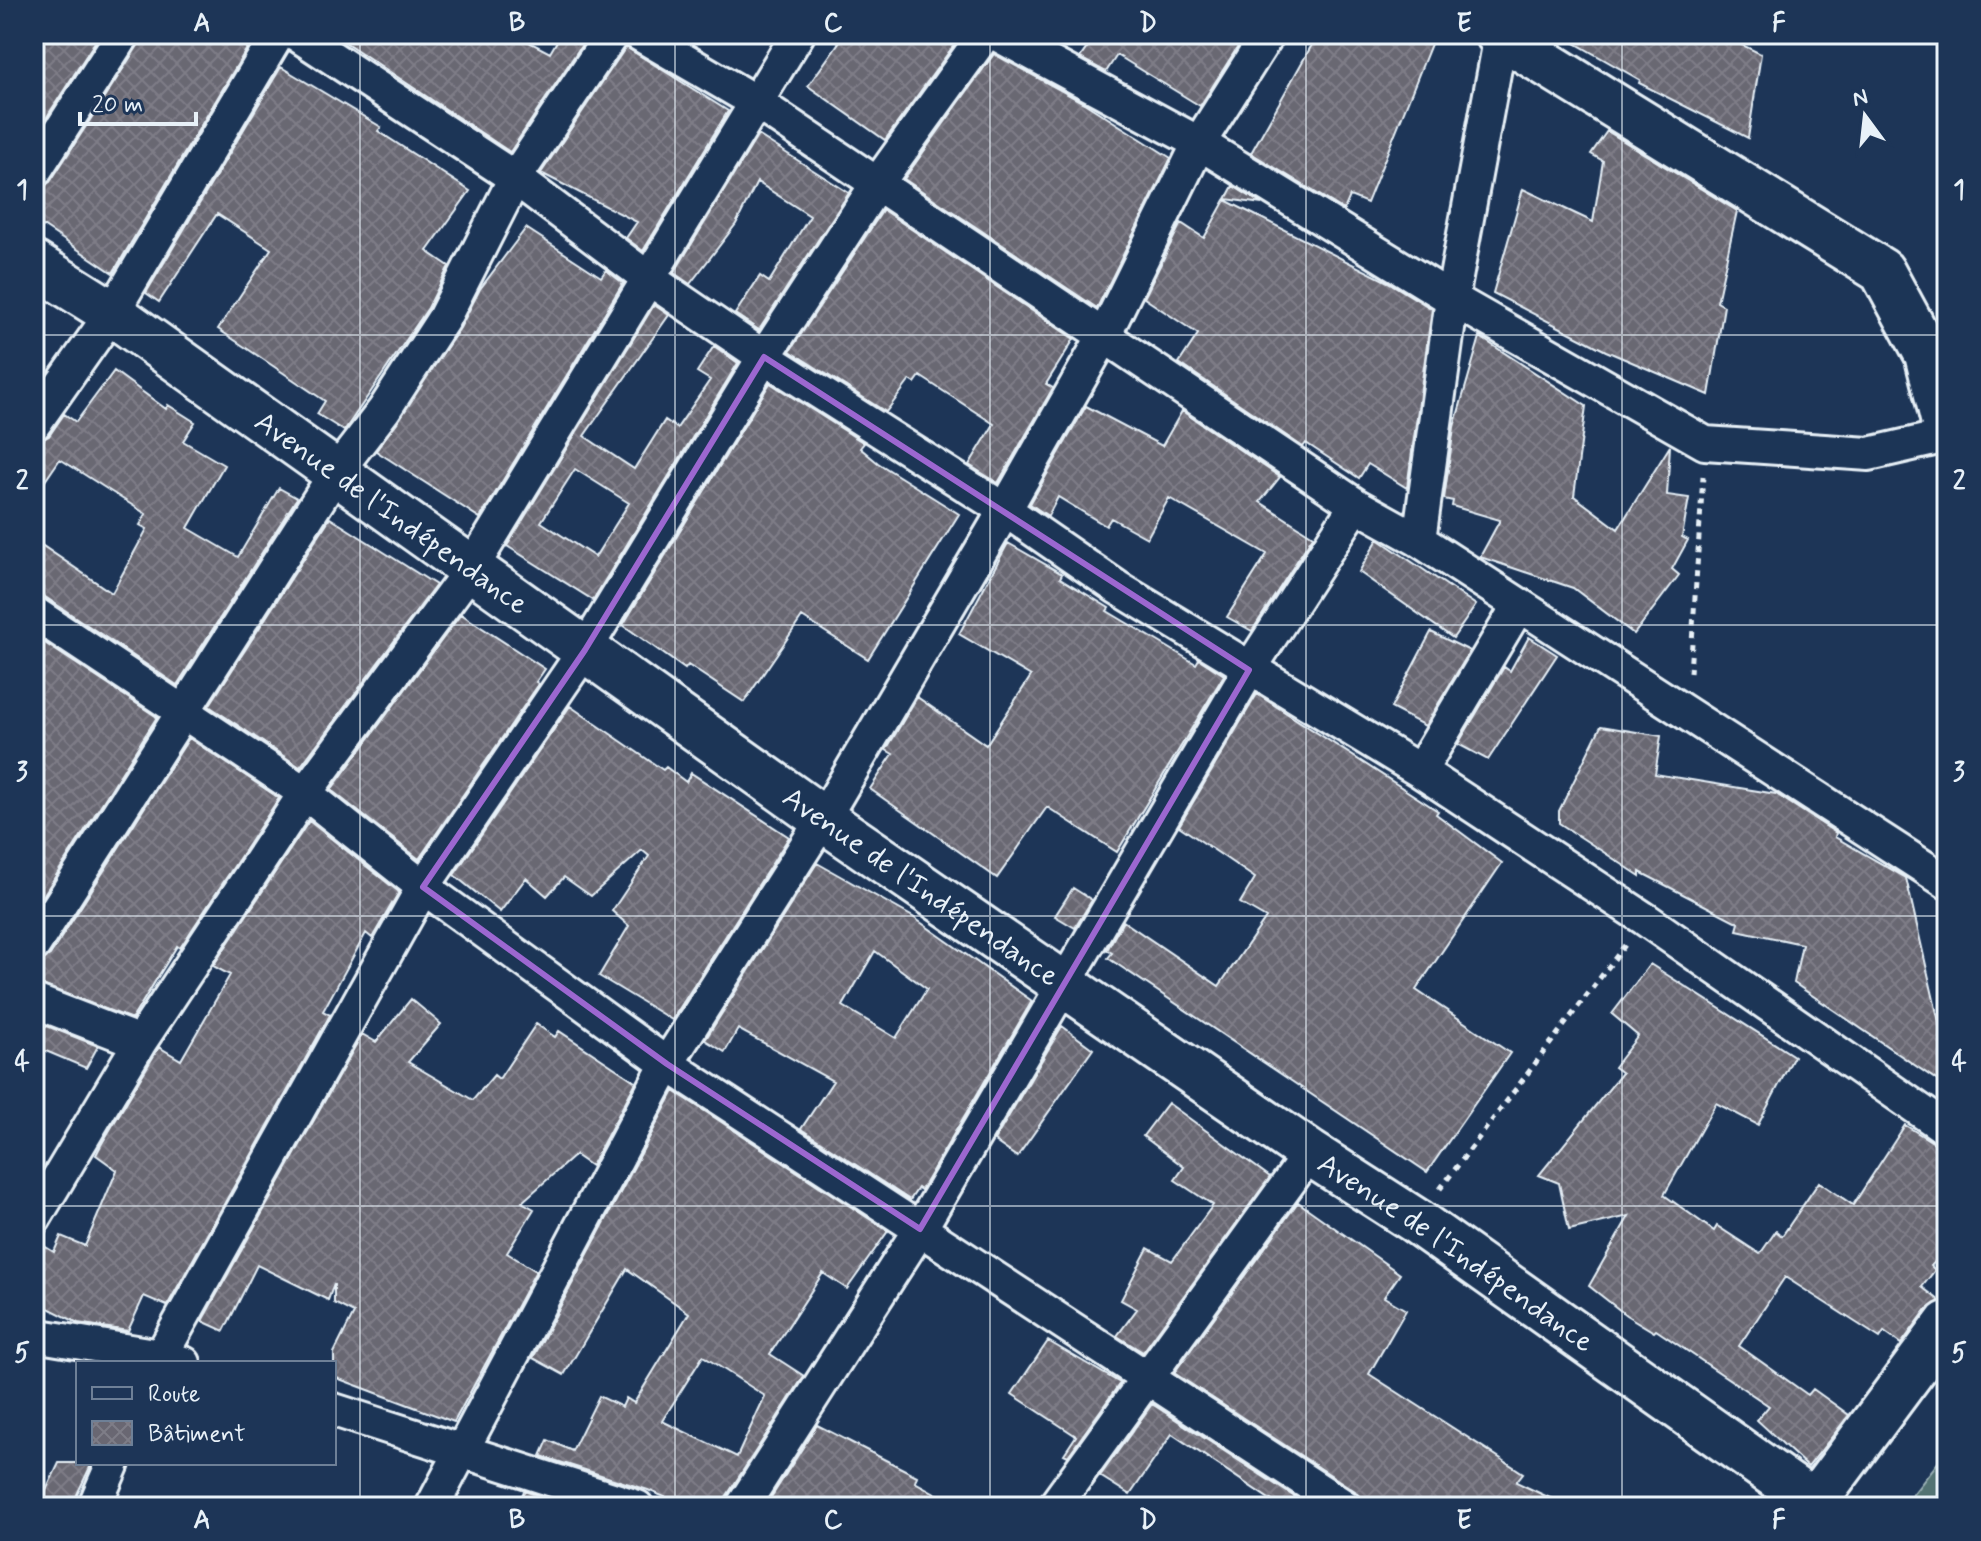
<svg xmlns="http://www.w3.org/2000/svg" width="1981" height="1541" font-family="Mynerve,sans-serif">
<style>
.green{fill:#527373;stroke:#9db2b6;stroke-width:2}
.building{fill:url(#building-cross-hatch);stroke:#e8f1f8;stroke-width:2;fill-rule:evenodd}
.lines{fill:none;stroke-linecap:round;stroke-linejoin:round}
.minor-casing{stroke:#e8f1f8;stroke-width:38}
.secondary-casing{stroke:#e8f1f8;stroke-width:50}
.path{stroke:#e8f1f8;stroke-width:5;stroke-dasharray:6 6;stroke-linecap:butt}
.minor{stroke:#1d3557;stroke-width:32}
.secondary{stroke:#1d3557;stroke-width:44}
.marked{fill:none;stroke:#9c67d0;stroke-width:6;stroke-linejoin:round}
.grid{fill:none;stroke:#e8f1f8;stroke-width:2;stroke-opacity:0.55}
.labels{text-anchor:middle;stroke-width:6;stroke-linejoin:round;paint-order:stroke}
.street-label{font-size:30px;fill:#e8f1f8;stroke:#1d3557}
.neatline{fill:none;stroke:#e8f1f8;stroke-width:3}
.grid-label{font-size:26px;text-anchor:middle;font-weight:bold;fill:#e8f1f8}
</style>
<defs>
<pattern id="building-cross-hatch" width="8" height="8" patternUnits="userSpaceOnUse" patternTransform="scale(2)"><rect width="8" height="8" fill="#696772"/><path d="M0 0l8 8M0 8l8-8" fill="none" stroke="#7e7d87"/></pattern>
</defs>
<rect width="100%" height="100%" fill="#1d3557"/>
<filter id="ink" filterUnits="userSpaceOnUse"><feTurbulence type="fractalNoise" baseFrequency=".0125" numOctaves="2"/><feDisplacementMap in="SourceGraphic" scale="16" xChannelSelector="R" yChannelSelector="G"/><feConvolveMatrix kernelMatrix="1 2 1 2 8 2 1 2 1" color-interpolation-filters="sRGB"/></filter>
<g filter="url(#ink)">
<path class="green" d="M1947,1451v56h-44z"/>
<path class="building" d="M34,34h66l-66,103z
M142,34h90l17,11 -136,228 -79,-53v-29l16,-9 89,-138z
M333,34h181l36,19 11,-19h28l-79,118z
M845,34h117l-77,106 -77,-54z
M1085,34h161l-46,72 -83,-51 -11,17 -26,-14 13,-19z
M1318,34h117l-68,169 -17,-7 -6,14 -93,-57z
M1559,34h161l41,20 -13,84 -109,-55 1,-3z
M626,47l102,64 -85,140 -17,-13 11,-16 -96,-49z
M994,54l90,49 87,55 -74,150 -193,-129z
M281,67l100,60 -3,4 92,60 -43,60 22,15 -21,42 -84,123 -27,-17 8,-13 -107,-72 53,-80 -54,-35 -58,88 -13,-9z
M1607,131l130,80 -20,91 7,4 -15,89 -103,-44 -113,-58 30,-104 70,33 10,-61 -12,-7z
M758,135l91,58 -90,137 -24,-16 25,-38 9,6 41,-66 -53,-34 -21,42 -46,60 -16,-11z
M1233,186l29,18 -36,-5z
M1225,200l163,82 44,27 -25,179 -39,-24 -9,14 -53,-35 -3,4 -124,-84 19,-29 -54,-36 37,-75 23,15z
M883,210l191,129 -28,45 7,4 -55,95 -29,-18 25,-41 -74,-48 -5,7 -5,-3 -24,32 -96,-61z
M526,228l75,49 5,-7 17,13 -143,235 -104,-67 84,-123 20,-39z
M654,305l15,10 -85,121 50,33 31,-49 12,8 33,-48 -13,-8 17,-26 24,17 -145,237 -86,-54zM575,469l54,34 -34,54 -54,-35z
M1480,337l106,69 -12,90 44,33 52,-83 -3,49 22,3 -7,39 6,3 -16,29 7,6 -45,59 -61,-46 -93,-31 20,-37 -48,-14 1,-5 -9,-2 10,-72z
M114,371l52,38 2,-4 27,17 -12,19 41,24 -36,63 50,29 41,-69 18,10 -120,187 -132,-88 -11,-3v-54l78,53 35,-64 -7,-4 6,-11 -86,-55 -26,38v-54l15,-7 15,-22 12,8z
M770,383l94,60 -4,5 18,15 81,51 -91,145 -66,-42 -58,85 -56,-37 -3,4 -62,-44z
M1086,406l76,40 20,-35 98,66 -20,25 53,34 -61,95 -25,-14 40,-63 -98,-56 -22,40 -36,-20 -5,8 -48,-29 -10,19 -18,-12z
M330,518l106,67 -136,182 -91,-61z
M1378,539l98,66 -23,33 -94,-66z
M1008,543l54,31 -2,4 49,30 -2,3 89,53 3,-5 25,16 -107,177 -70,-45 -50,71 -127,-89 23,-35 -7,-4 31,-53 69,48 45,-69 -72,-42z
M461,614l84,55 -9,13 3,2 -120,175 -88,-69z
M1431,632l39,19 -45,75 -34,-18z
M34,636l123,81 -123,193z
M1529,637l28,18 -69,105 -30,-16 46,-77 6,4z
M1257,694l181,117 -2,3 66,49 -86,127 94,63 -83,119 -319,-214 4,-5 -5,-3 16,-29 96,65 47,-68 -26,-15 15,-25 -76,-52z
M570,706l93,64 3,-3 20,15 5,-9 98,64 -117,183 -73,-44 30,-50 -17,-15 37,-55 -7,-6 -51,46 -27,-19 -17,19 -21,-18 -26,34 -46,-37z
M1601,726l60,10 -6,38 121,20 60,39 -1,4 71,41 41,179v30l-153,-104 8,-39 -65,-14 2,-7 -99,-51v4l-81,-53v-12z
M189,738l90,60 -99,150 -3,-2 -45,73 -98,-37v-18l16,-9z
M309,821l90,71 -27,46 -6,-5 -43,78 7,4 -163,291 -23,-10 -16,35 -50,-8 -44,-22v-61l20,12 7,-16 24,10 32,-76 -21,-15 5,-10 58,-98 22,13 49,-85 -17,-9z
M817,863l96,54 119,84 -111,189 -3,-2 -8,12 -109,-71 32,-48 -95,-52 -13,23 -20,-12zM875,951l52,38 -31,49 -53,-32z
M1073,888l19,12 -17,28 -20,-12z
M1650,964l144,92 -36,69 -42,-22 -52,92 50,36 3,-5 43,28 16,-23 6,5 37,-54 34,23 52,-80 42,26v98l-16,17 4,4 -13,17 18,14 -13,8 -26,35 -17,-12 -4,6 -95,-61 -46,69 69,49 5,-6 36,26 -41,52 -51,-47 12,-14 -113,-76 -2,2 -28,-17 -37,-29 40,-70 -60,14 -10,-47 -20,-8 83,-102 -8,-6 24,-31 -26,-22z
M411,999l30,25 -33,38 65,38 21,-25 5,4 37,-55 19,13 4,-6 77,51 -45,84 -16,-11 -53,47 12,7 -27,44 29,18 -82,151 -120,-45v-24l20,-40 -20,-10v-19l-6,16 -71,-35 -33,66 -22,-10 160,-287 14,8z
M34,1021l64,25 -12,22 -52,-22z
M1062,1026l31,23 -76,108 -23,-16z
M674,1091l214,140 -41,58 -24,-16 -53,81 34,22 -78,121 -3,10h-35l-40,-17 -107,-34 7,-16 24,11 27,-55 23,11 4,-9 8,5 55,-90 -62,-44 -63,106 -31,-17zM703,1356l62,40 -28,61 -75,-36z
M1168,1103l102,74 -127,175 -26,-16 20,-27 -16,-9 27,-52 24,13 41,-56 -38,-25 9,-13 -41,-31z
M1298,1202l102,72 -16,23 22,13 -37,64 154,99 -7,9 53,25h-205l-9,-16 -181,-118z
M1048,1341l72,42 -52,73 -4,-2 12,-18 -64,-42z
M1152,1404l158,103h-29l-109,-73 -42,61 -30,-19z
M817,1425l100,51 -2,6 45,25h-195z
M59,1463h33l-21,44h-33z
M524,1491l27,9 -4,7h-30z"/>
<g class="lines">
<defs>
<path id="minor" d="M296,34l219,144 133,100 116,79 241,153 113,78 302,183 225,148 302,210
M639,34l115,67 602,404 63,35 528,342
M996,34l203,109 253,156 253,144 164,11 78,-18
M34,172l89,-138
M34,424l78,-111 166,-279
M1419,540l33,-241 49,-264 3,-1
M34,613l271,180 118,94 244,177 678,443
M1420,771l99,-166
M34,945l303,-474 47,-61 60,-92 71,-140 97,-144
M34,1001l106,41
M34,1219l106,-177 165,-249 166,-224 327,-535
M34,1335l126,21 24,7
M157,1363l266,-476 162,-237 179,-293 113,-173 108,-150
M334,1410l303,97
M94,1507l19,-44
M432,1507l235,-443 156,-245 182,-309 99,-174 95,-193 69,-109
M742,1507l178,-278 329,-559 107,-165
M1054,1507l256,-354"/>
<g id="secondary">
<path d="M1498,34l384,237 45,83 20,81"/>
<path id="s1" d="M34,264l78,49 711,506 487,334 106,68 398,282 133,-179"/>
</g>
</defs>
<use href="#minor" class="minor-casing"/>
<use href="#secondary" class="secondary-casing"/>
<path class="path" d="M1690,673l13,-197
M1440,1189l185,-244"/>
<use href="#minor" class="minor"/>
<use href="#secondary" class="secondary"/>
</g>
</g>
<path class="marked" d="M764,357l485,313 -329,559 -253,-165 -244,-177 162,-237z"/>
<path class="grid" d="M360,34v1473M675,34v1473M990,34v1473M1306,34v1473M1622,34v1473M34,335h1913M34,625h1913M34,916h1913M34,1206h1913"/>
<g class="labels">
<g class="street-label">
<text dy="10" stroke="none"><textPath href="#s1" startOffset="436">Avenue de l'Indépendance</textPath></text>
<text dy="10" stroke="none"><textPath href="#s1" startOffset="1084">Avenue de l'Indépendance</textPath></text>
<text dy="10" stroke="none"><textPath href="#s1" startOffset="1732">Avenue de l'Indépendance</textPath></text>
</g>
</g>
<rect width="1981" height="1541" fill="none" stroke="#1d3557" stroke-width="88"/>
<rect x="76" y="1361" width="260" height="104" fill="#1d3557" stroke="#6e8097" stroke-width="2"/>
<rect x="92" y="1387" width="40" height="12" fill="#1d3557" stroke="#6e8097" stroke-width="2"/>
<text x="148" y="1401" font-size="24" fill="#e8f1f8">Route</text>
<rect x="92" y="1421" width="40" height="24" fill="url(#building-cross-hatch)" stroke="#6e8097" stroke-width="2"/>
<text x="148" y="1441" font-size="24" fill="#e8f1f8">Bâtiment</text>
<g transform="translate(1865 116) rotate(345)" stroke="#1d3557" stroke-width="6" paint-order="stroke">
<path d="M0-6L14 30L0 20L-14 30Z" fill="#e8f1f8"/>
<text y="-12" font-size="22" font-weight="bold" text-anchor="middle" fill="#e8f1f8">N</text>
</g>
<path d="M80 112v12h116v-12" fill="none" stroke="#e8f1f8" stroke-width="4"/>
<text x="92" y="112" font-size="24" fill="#e8f1f8" stroke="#1d3557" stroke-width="6" paint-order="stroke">20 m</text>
<rect x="44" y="44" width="1893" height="1453" class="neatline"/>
<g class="grid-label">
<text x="202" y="31">A</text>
<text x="517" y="31">B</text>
<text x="833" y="31">C</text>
<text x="1148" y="31">D</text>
<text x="1464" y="31">E</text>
<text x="1779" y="31">F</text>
<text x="22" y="198">1</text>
<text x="1959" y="198">1</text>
<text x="22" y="489">2</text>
<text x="1959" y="489">2</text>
<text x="22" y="780">3</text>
<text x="1959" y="780">3</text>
<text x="22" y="1070">4</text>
<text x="1959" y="1070">4</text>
<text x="22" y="1361">5</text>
<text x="1959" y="1361">5</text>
<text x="202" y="1528">A</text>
<text x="517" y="1528">B</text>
<text x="833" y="1528">C</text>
<text x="1148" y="1528">D</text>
<text x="1464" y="1528">E</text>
<text x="1779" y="1528">F</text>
</g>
</svg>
